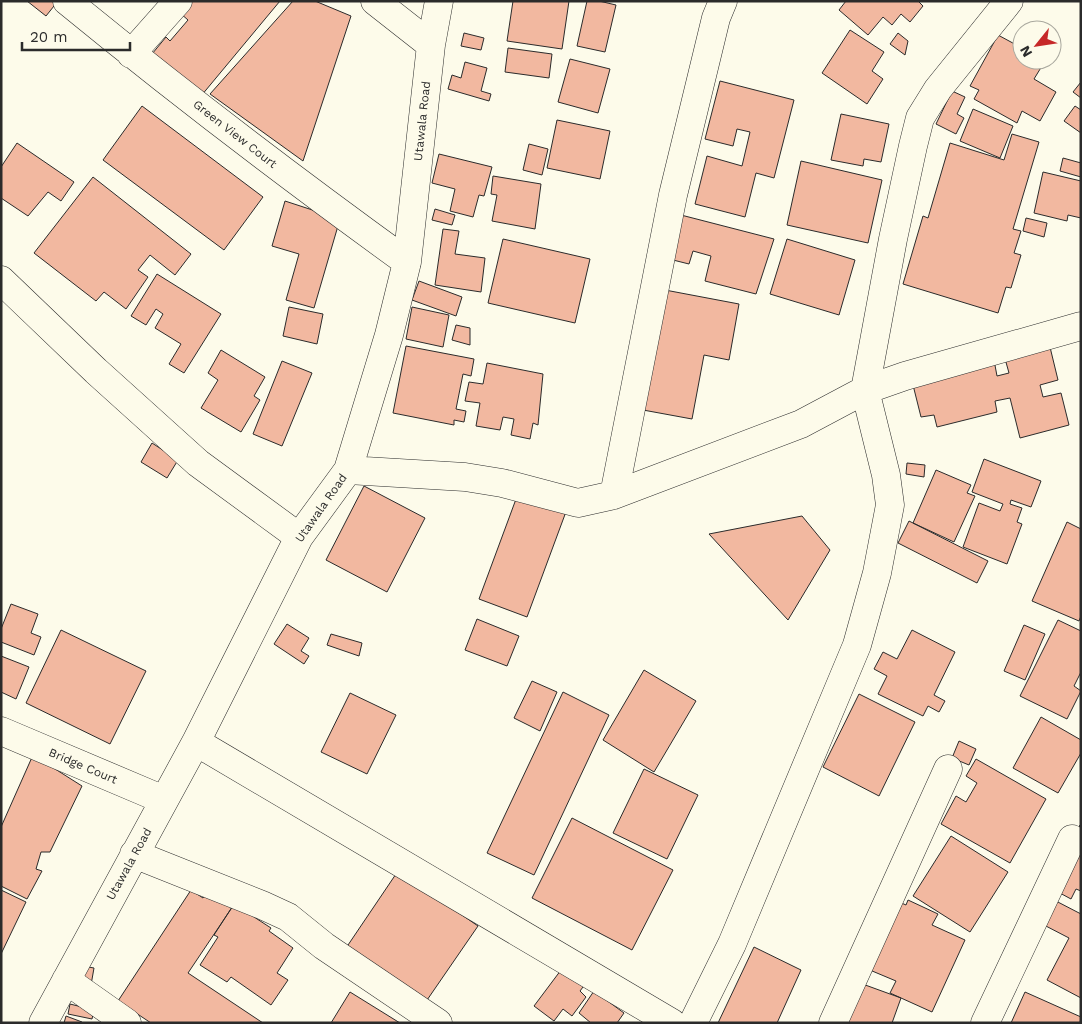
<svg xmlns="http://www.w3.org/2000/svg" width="1082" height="1024" font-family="'Work Sans',sans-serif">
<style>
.building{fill:#f2b8a0;stroke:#2b2b2b}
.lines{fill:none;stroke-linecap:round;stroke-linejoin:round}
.minor-casing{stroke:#2b2b2b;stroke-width:29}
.minor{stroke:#fdfbea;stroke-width:28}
.labels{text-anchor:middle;stroke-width:4;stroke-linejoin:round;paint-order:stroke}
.street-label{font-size:12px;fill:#2b2b2b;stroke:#fdfbea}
</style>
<rect width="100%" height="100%" fill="#fdfbea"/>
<path class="building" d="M27,1h31l-12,15z
M190,1h90l-79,95 -49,-42 14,-17 4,4 18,-21 -8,-7z
M293,1h22l36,15 -48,145 -93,-67z
M513,1h56l-7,48 -55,-8z
M587,1h12l17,4 -11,47 -28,-6z
M846,1h72l5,5 -13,16 -9,-8 -9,11 -9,-8 -15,18 -29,-25z
M850,30l34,22 -12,19 11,8 -16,25 -45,-31z
M464,33l20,5 -3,12 -20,-4z
M898,33l10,8 -3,14 -15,-11z
M998,35l24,13v12l23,1 -11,18 22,13 -16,29 -18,-10 -5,12 -43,-24 5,-9 -9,-4z
M508,48l44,6 -3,24 -44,-6z
M570,59l40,10 -12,44 -40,-11z
M465,62l22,6 -6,23 10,3 -2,7 -41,-12 4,-14 9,3z
M720,81l74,19 -20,78 -18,-5 -11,44 -50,-13 12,-48 35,10 8,-34 -13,-3 -4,17 -28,-7z
M1081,82v16l-8,-6z
M952,91l13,6 -8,17 7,4 -8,16 -20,-10z
M142,106l121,91 -39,53 -121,-90z
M1075,106l6,4v23l-17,-12z
M973,109l40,17 -13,32 -40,-17z
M841,114l48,10 -8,38 -17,-3 -1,7 -32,-6z
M557,120l53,11 -10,48 -53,-11z
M1012,134l27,8 -26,87 8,2 -7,22 7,2 -10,33 -5,-1 -8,26 -95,-29 20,-68 5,2 22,-75 54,17z
M17,143l57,39 -13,19 -13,-9 -20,24 -27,-18v-31z
M529,144l19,5 -6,26 -19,-5z
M439,154l53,13 -8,29 -5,-1 -6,22 -23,-6 5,-22 -23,-6z
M1063,158l18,5v14l-21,-6z
M801,161l81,19 -14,63 -81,-18z
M1043,172l38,9v37l-13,-3 -1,6 -33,-8z
M493,176l48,8 -6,45 -43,-8 5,-26 -6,-1z
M93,177l98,77 -16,21 -25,-20 -12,15 10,7 -22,32 -22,-17 -8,9 -62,-48z
M285,201l55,18 -26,89 -28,-8 13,-46 -27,-8z
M435,209l20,6 -3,10 -20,-5z
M681,215l93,24 -18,55 -51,-13 6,-25 -18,-5 -4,13 -20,-5z
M1026,218l21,5 -3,14 -21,-6z
M443,229l16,2 -4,23 30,4 -4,34 -46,-7z
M503,239l87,20 -15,64 -87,-20z
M787,239l68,21 -16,55 -69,-21z
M157,274l64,40 -37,59 -15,-9 12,-20 -26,-16 8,-14 -7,-5 -10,16 -15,-9z
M419,281l43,16 -6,19 -44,-16z
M665,290l74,14 -10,56 -25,-5 -12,64 -49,-9z
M289,307l34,7 -6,30 -34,-8z
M412,307l37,8 -6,32 -37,-8z
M456,325l14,3v17l-18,-5z
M1049,343l9,37 -18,5 3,12 18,-4 8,32 -49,13 -10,-40 -15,3 2,11 -60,15 -3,-12 -13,2 -9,-36 82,-21 3,16 12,-3 -5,-18z
M406,346l68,13 -3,17 -8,-2 -7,35 10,2 -2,11 -10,-2v5l-61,-12z
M221,350l44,27 -11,19 6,4 -19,32 -40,-24 17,-28 -10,-7z
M282,361l30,12 -30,73 -29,-12z
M487,363l56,11 -5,51 -5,-2 -3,16 -19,-4 3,-16 -11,-2 -3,13 -24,-4 4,-23 -15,-2 4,-19 14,2z
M152,443l26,17 -11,18 -26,-16z
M984,459l57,22 -10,26 -20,-7 -1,4 12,4 -5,14 5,2 -15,40 -44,-17 16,-44 21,8 3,-7 -31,-12z
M907,463l18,2 -1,12 -18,-3z
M936,470l35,15 -4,8 8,3 -21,46 -41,-19z
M364,486l61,32 -38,74 -61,-32z
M519,491l48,18 -40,108 -48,-18z
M802,516l28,34 -42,70 -79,-86z
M909,521l79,40 -11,22 -79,-40z
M1067,522l14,7v87l-2,5 -47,-20z
M11,604l27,10 -7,19 10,4 -7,18 -33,-13v-13z
M477,619l42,17 -12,30 -42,-16z
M1058,620l23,11v41l-7,14 7,5 -14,28 -47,-23z
M287,624l22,14 -8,13 8,5 -5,8 -30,-20z
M1024,625l21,9 -20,46 -21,-9z
M61,630l85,41 -36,73 -84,-41z
M912,630l43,22 -21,43 11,6 -6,11 -11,-6 -5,10 -45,-22 9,-18 -13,-7 9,-17 14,7z
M331,634l31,9 -3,13 -32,-11z
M1,656l28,11 -13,32 -15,-7z
M644,670l52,31 -42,71 -51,-32z
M532,681l25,11 -17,39 -26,-13z
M563,692l46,23 -75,160 -47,-22z
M350,693l46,22 -29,59 -46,-22z
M859,694l56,28 -36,74 -56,-29z
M1041,717l40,23v13l-23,40 -45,-25z
M959,741l17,8 -7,16 -17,-7z
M33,755l49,31 -32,66h-9l-5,17 6,2 -15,28 -26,-13v-59z
M976,759l70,40 -36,64 -69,-39 15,-28 10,6 11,-19 -11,-7z
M644,769l54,26 -31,64 -54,-26z
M572,818l101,52 -41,80 -100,-52z
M1080,825l1,66 -5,-2 -5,10 -13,-7 8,-39z
M951,836l57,36 -38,60 -57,-36z
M398,871l80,55 -53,77 -79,-55z
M1,890l25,12 -25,52z
M191,890l12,8 5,-8 25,16 -45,67 75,50h-112l-33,-22z
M908,900l30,14 -6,11 33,15 -33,72 -42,-19 6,-12 -31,-13 32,-67 9,4z
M1054,900l27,14v84l-34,-18 22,-42 -27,-14z
M234,904l37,24 -2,3 24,17 -16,25 11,7 -17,25 -40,-28 -4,5 -27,-17 18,-28 -4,-2z
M754,947l47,23 -24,53h-59z
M77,965l17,3 -3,17 -17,-3z
M564,966l22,17 -6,8 6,6 -14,19 -9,-7 -9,12 -20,-15z
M857,982l44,16 -9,25h-49z
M594,991l30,22 -7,10h-26l-12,-10z
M350,992l50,31h-69z
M1025,992l56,25 -1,6h-69z
M70,1004l12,3 13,-2 -3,14 -24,-5z
M66,1016l16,6v1h-18z"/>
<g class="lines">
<defs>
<path id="minor" d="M67,1c111,91 224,177 340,261
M375,1l56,44
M131,54l47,-53
M1,280l95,91 102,92 101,74
M348,470l117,7 37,6 76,20 36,-8 187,-71 64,-34 40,-14 176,-50
M614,495l59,-300 43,-177 7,-17
M1,731l163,69
M196,742l476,281
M134,854l128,51 26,12 36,29 114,77
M66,980l61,43
M43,1023l153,-281 103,-205 49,-67 41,-135 18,-73 24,-217 8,-44
M693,1023l39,-79 125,-299 20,-72 13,-68 -4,-30 -21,-85 28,-151 20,-93 7,-28 18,-29 71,-88
M833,1023l115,-254
M985,1023l87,-184"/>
</defs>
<use href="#minor" class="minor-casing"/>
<use href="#minor" class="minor"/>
</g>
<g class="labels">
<g class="street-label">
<text transform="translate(422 121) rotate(-84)" y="4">Utawala Road</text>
<text transform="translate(235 134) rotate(38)" y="4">Green View Court</text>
<text transform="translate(321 508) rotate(-55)" y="4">Utawala Road</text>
<text transform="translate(83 766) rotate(23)" y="4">Bridge Court</text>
<text transform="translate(129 864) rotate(-61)" y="4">Utawala Road</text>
</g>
</g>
<rect width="1082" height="1024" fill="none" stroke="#2b2b2b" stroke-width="5"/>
<g transform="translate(1037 45) rotate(240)"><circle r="24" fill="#fdfbea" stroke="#a9a89e"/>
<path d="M0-4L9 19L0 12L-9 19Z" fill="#c62828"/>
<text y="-8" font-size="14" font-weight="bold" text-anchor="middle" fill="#2b2b2b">N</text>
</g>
<path d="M22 42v8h108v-8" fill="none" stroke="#2b2b2b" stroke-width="2.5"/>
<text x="30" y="42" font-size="15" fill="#2b2b2b" stroke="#fdfbea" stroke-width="4" paint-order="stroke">20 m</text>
</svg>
